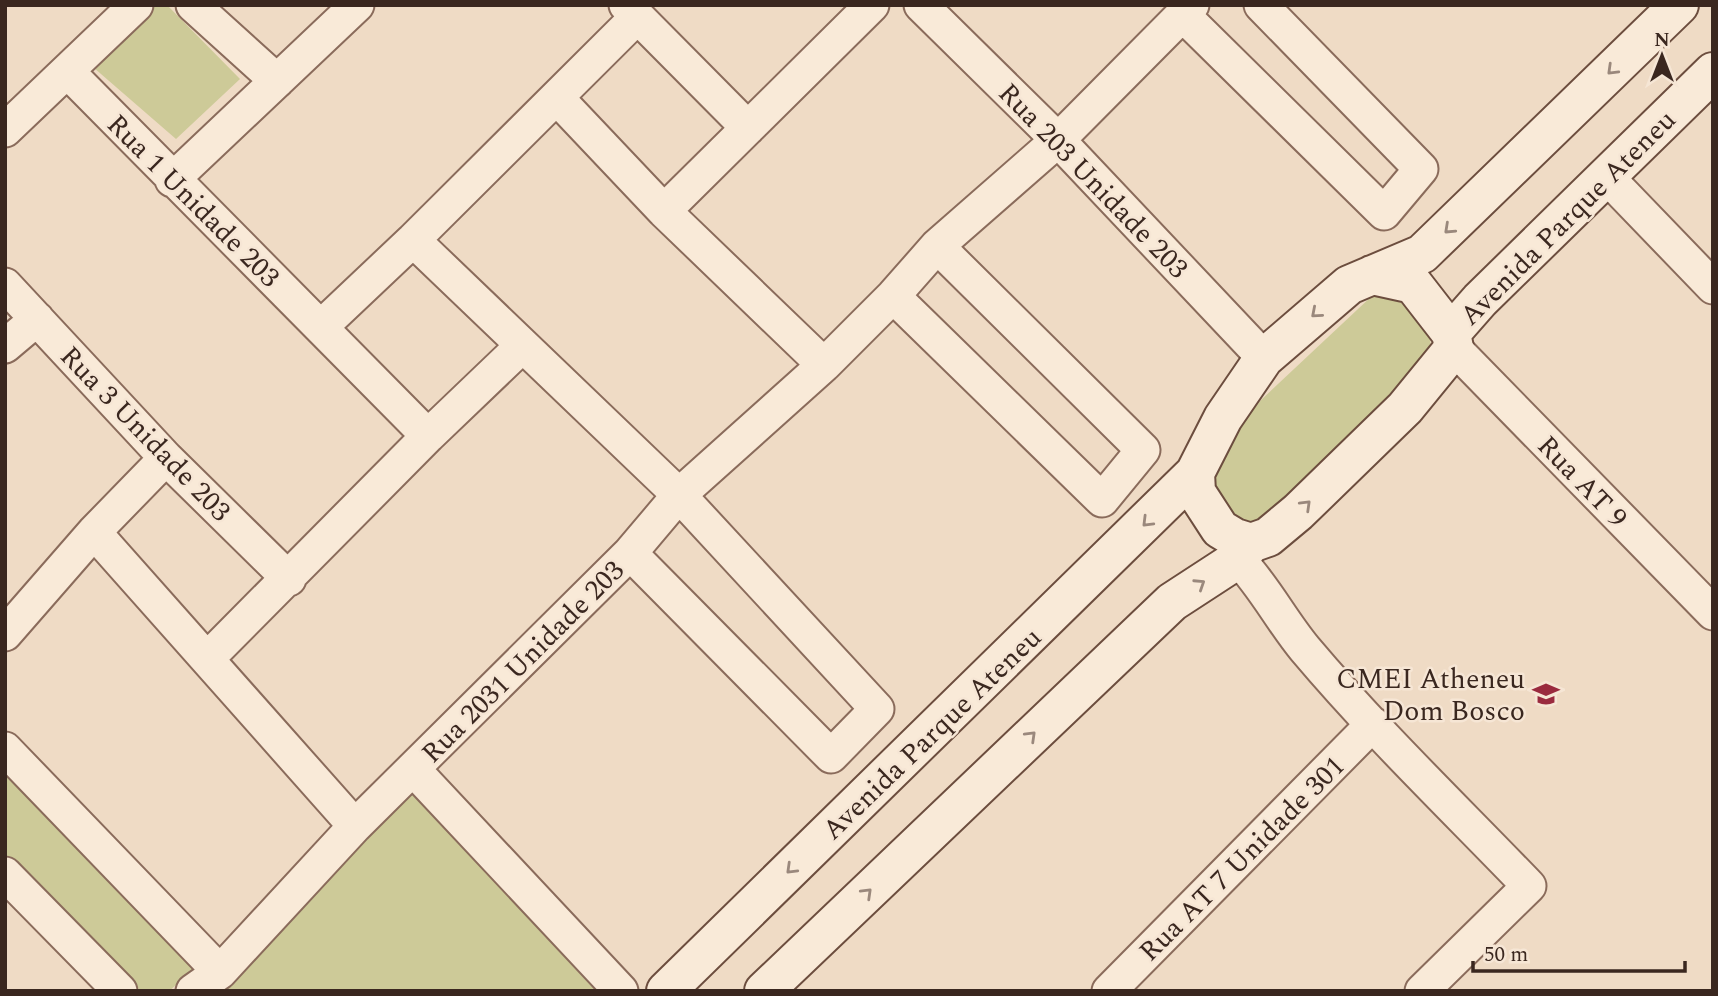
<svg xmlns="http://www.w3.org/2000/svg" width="1718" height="996" font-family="Spectral,serif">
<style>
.green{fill:#cdca98}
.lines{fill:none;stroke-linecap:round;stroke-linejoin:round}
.street-casing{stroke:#8a6b5b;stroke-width:37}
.secondary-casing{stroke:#6c4d3e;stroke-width:42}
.street{stroke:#f9ead8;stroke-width:33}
.secondary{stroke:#f9ead8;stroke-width:38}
.oneway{stroke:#9a887c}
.labels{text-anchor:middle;stroke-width:5;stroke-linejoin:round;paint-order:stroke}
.street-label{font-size:28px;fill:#3a271f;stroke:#f6e6d5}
.poi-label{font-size:28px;fill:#3a271f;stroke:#f6e6d5;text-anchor:end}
</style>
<rect width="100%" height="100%" fill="#efdbc5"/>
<path class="green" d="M149,5h18l73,74 -64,60 -90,-78z
M1374,294c39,11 58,18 57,62l-155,166 -23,3 -28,-8 -13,-20 -3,-32 52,-65z
M5,767l196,197 -32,27h-28l-136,-132z
M411,787l190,204h-398z"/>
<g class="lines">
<defs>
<path id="street" d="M193,5l84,76
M626,5l122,123
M921,5l137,135 206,218
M1182,14l202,199 37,-44 -160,-164
M68,72l360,364
M557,98l107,113 160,154
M5,130l131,-125
M1606,176l107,111
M172,180l185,-175
M664,211l208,-206
M413,240l266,255 198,214 -46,47 -201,-203
M5,285l161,173 123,121
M893,296l209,204 41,-50 -206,-204
M321,327l92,-87 224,-223
M5,346l32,-27
M1454,348l259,265
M94,532l261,294
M1238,559c26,27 43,61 67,90 70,83 149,159 224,237l-107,105
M5,634l89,-102 72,-74
M208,658l220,-222 93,-89
M5,749l215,223
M413,769l208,222
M5,874l115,117
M193,991l27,-19 135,-146 275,-273 49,-58 145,-130 69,-69 44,-50 121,-106 134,-135
M1109,991l264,-267"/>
<path id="secondary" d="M1372,275l41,9 38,49 3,15 -49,60 -107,104 -30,25 -17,6 -16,-5 -15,-9 -24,-37 -1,-19 28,-55 41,-60 85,-73 73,-31 257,-249
M1451,333l29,-33 233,-228
M666,991l529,-518
M764,991l408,-389 66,-43 13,-16"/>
</defs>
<use href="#street" class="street-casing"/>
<use href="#secondary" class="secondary-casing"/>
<use href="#street" class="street"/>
<use href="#secondary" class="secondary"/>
</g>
<defs><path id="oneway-chevron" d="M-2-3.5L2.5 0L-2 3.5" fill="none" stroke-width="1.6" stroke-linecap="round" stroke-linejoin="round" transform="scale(1.75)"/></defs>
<g class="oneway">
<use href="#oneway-chevron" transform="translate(1612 70) rotate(136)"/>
<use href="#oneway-chevron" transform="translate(1449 229) rotate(137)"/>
<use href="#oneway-chevron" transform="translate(1316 313) rotate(139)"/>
<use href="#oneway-chevron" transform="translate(1306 505) rotate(-44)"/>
<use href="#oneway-chevron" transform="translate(1147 522) rotate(135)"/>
<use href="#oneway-chevron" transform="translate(1200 584) rotate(-33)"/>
<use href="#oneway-chevron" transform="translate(1031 736) rotate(-44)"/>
<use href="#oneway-chevron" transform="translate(791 869) rotate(136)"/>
<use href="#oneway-chevron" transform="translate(867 893) rotate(-44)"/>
</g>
<defs>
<symbol id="school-bare" viewBox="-9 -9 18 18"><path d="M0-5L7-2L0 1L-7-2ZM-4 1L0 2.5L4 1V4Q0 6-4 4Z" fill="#9a2a3e" stroke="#f6e6d5" stroke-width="2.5" paint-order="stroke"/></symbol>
</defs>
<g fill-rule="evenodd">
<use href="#school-bare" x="1527" y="675" width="38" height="38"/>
</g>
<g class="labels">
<g class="street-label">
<text transform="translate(1094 180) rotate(46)" y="10">Rua 203 Unidade 203</text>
<text transform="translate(194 200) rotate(45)" y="10">Rua 1 Unidade 203</text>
<text transform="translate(1567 217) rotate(-45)" y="10">Avenida Parque Ateneu</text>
<text transform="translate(146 433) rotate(46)" y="10">Rua 3 Unidade 203</text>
<text transform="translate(1583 481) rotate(46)" y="10">Rua AT 9</text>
<text transform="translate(522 661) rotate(-45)" y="10">Rua 2031 Unidade 203</text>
<text transform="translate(931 733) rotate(-44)" y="10">Avenida Parque Ateneu</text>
<text transform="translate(1241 858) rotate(-45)" y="10">Rua AT 7 Unidade 301</text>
</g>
<g class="poi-label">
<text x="1525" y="688">CMEI Atheneu<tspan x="1525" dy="32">Dom Bosco</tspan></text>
</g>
</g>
<rect width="1718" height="996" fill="none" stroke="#3a271f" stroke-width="14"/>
<g transform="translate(1662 56)" stroke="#f6e6d5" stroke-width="5" paint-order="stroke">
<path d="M0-5L12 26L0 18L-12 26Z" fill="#3a271f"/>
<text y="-10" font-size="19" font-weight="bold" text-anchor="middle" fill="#3a271f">N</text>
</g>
<path d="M1473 961v10h212v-10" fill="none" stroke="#3a271f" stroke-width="3.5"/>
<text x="1484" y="961" font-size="21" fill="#3a271f" stroke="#f6e6d5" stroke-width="5" paint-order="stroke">50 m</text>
</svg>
